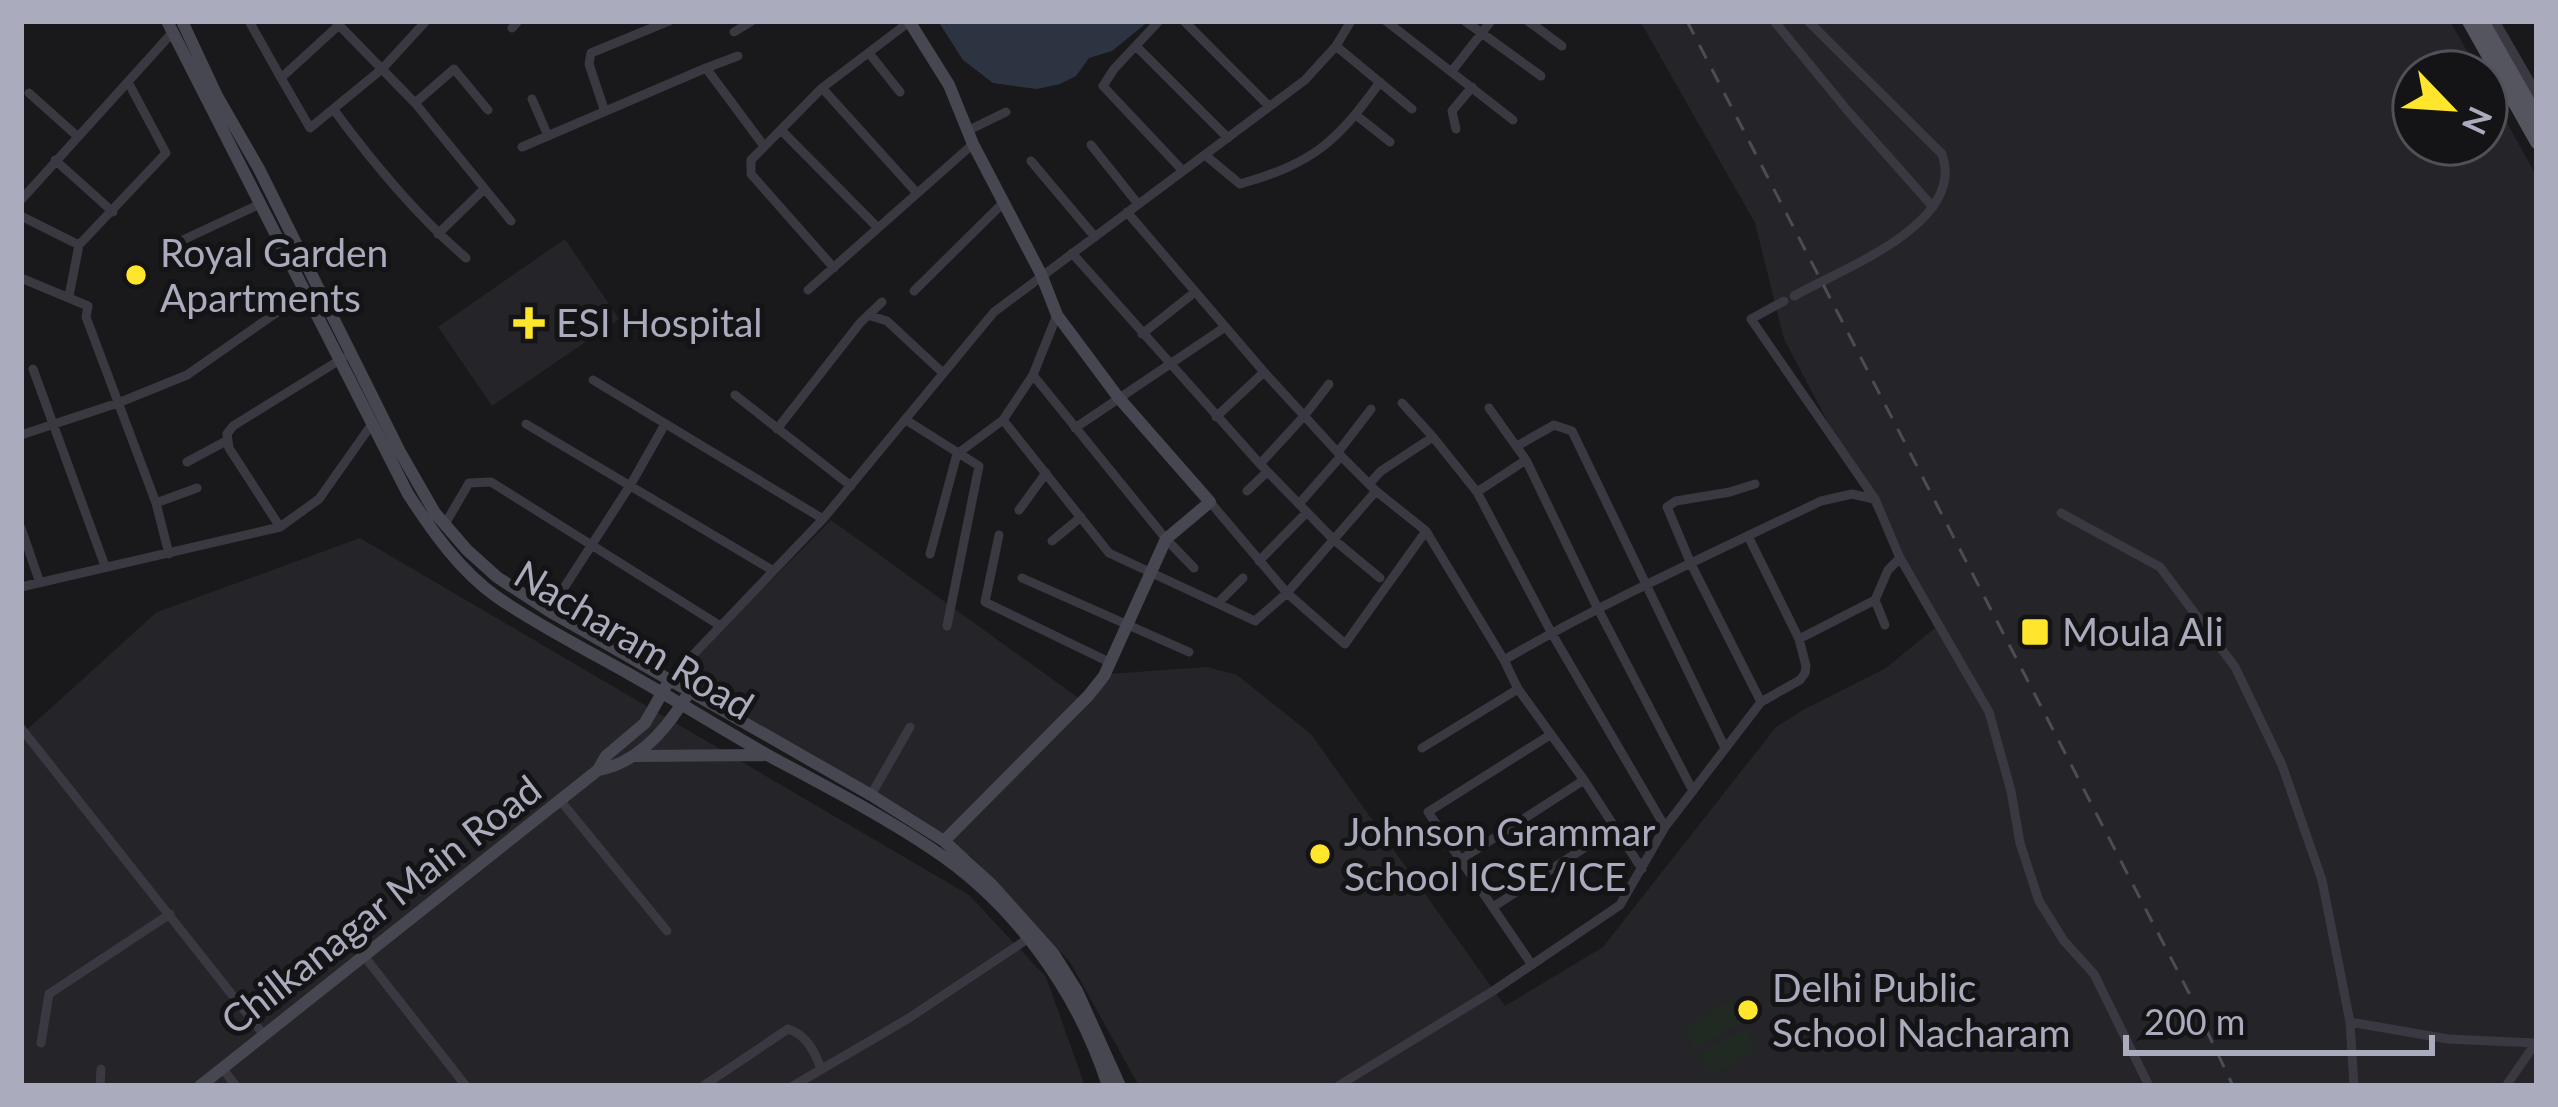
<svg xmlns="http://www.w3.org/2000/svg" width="2558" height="1107" font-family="Lato,sans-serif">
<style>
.built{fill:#252428}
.green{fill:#202a23}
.water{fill:#2d3441}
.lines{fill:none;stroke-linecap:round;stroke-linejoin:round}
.street{stroke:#3a3941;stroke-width:9}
.secondary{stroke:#474751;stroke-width:12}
.primary{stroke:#555560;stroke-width:14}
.rail{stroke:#4c4c56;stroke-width:3;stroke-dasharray:15 12;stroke-linecap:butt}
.poi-dot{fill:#ffe62d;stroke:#141416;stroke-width:4.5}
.labels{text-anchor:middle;stroke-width:10;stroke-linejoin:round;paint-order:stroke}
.poi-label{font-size:39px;fill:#aaabbc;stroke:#141416;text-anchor:start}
.street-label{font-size:39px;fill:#aaabbc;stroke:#141416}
</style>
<rect width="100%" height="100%" fill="#19191b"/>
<path class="built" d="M1640,21h810l29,51h-65v72h72v-59l51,92v909h-1398l-69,-124 -98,-105 -294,-183 153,-154 249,179 28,-25 99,-7 30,8 74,59 194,272 98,-59 173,-220 27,-17 83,-42 50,-41 -152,-288 -29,-116z
M565,239l54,80 -127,87 -54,-79z
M360,538l609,357 77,82 39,109h-1064v-351l136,-123z"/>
<path class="green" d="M1731,1000l12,22 -48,27 -12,-22z
M1745,1028l12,22 -47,26 -12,-22z"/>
<path class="water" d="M938,21h211l-37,30 -23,7 -13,18 -16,8 -23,5 -44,-6 -30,-23z"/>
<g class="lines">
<path class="street" d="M249,21l32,57 58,-53
M335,21l80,82 96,118
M1159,21l-45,48 -11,17 80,85
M1184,21l85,85
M1386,21l127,99
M1465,21l76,55
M1528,21l34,25
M1774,21l73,89 86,97
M2495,21l42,73
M512,28l6,-7
M734,32l18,-11
M1136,46l92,92
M1336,46l76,63
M869,53l31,39
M738,56l-32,12 58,78
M1452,71l39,-50
M281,78l29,50 72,-59 44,-48
M822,88l94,104
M29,93l48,43
M532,99l16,37
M415,103l39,-34 34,41
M604,109l-15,-45 2,-11 78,-32
M334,110c39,53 82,105 132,148
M1356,115l34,27
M1456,129l-4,-18 20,-24
M781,130l97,98
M967,131l39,-19
M1091,145l47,59
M522,147l184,-79
M1205,155l35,29c73,-21 96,-41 140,-102
M55,160l58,52
M1031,161l64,76
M21,200l151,-167
M1127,212l137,160 77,84 35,35 50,40 78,129 14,29 66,91 58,89
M21,216l58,29
M438,234l45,-44
M170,246l90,-42
M1072,253l188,211 73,75 47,39
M834,268l-83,-94v-14l71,-72 87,-66
M21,278l67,28 -2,11 70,186 13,51
M808,290l165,-146
M914,291l89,-88
M69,296l10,-51 87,-92 -38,-71
M1794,296c47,-27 173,-72 148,-142l-134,-133
M1784,301l-33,18 124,180 25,59 89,154 22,79 9,52 19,58 25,40 30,33 55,112
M871,316l16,5 56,52
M1142,334l53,-42
M33,369l72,197
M1033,375l133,164 28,29
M593,380l230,139
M735,395l116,91
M1402,403l31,34 44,55 74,140 114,195
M1489,408l37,52 71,147 96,184
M1216,417l48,-45
M906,420l73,46 -32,160
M1003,420l106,133 146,68 32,-28 89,-102
M526,424l246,146
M1075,428l150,-101
M777,429l83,-106 22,-21
M21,435l97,-32 69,-28 119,-83
M1517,446l37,-21 18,6 153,317
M1338,452l33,-43
M187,462l41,-22
M1260,464l45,-49 24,-31
M1369,484l12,-13 52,-34
M1755,484l-25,8 -54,9 -9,6 24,57 70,138
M1247,491l20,-19
M1477,492l49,-32
M1210,502l77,91 58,51 81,-113
M156,503l41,-15
M1299,504l42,-48
M1019,510l27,-37
M2061,513l99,54 75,100 47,98 40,115 28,142 4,64
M445,524l24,-41 22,-1 228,143
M280,527l-51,-79 -2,-14 6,-8 110,-68
M21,528l19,55
M999,535l-14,67 124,60
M1052,541l29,-24
M930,554l27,-100 46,-34 30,-45 24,-60
M1259,561l48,-49
M1022,578l167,74
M21,587l259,-60 39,-28 53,-75
M1875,600l10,25
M1218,603l25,-25
M549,611l82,-127 34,-60
M1799,639l76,-39 13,-30 12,-12
M1504,660c102,-59 211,-108 317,-159l31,-7 22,5
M669,680l154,-161 171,-207 311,-232 31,-34 15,-25
M21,728l243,307
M1422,748l96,-59
M871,795l39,-68
M560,800l107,131
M1460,860l124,-80
M1493,907l122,-79
M364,956l102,130
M1532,965l-104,-153 122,-77
M2350,1022l98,17 87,4
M41,1043l8,-49 121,-80
M223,1069l13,17
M100,1086l1,-17
M703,1086l85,-57c18,5 27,23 33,40
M793,1086l116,-68 120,-80
M1338,1086l155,-95 127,-86 45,-78 96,-125 39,-22 5,-7 1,-7 -7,-27 -51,-103
M2506,1086l31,-45"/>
<path class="secondary" d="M167,21l241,473c24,37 52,77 89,103 42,29 90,53 134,78 48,27 94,56 142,83 54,29 108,57 159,91 82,54 146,143 176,237
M182,21l35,75 42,73 141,283 35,61 32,37 30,27 52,34 322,184 73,46 48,44 61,68 24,38 43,95
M909,21l40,64 24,59 68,130 16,41 61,82 92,105 -44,37 -62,137 -16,20 -144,145
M635,756l132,-1
M598,770c40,-7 68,-40 88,-73
M200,1086l398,-316 8,-14 39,-33 21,-37"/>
<path class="primary" d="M2469,21l68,121
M2482,21l55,96"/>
<path class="rail" d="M1687,21l502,972 44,93"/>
</g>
<g class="poi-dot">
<circle cx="136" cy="275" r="12"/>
<path d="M523 305h12v12h12v12h-12v12h-12v-12h-12v-12h12z"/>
<rect x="2020" y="617" width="30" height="30" rx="6"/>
<circle cx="1320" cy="854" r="12"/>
<circle cx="1748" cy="1010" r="12"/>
</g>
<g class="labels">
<g class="poi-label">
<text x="160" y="267">Royal Garden<tspan x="160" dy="45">Apartments</tspan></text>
<text x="556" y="337">ESI Hospital</text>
<text x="2062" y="646">Moula Ali</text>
<text x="1344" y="846">Johnson Grammar<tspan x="1344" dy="45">School ICSE/ICE</tspan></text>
<text x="1772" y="1002">Delhi Public<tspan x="1772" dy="45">School Nacharam</tspan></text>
</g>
<g class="street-label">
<text transform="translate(634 640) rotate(31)" y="14">Nacharam Road</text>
<text transform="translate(381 905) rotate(-38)" y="14">Chilkanagar Main Road</text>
</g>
</g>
<rect width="2558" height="1107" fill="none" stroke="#aaabbc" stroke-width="48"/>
<g transform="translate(2450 108) rotate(115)"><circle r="57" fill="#141416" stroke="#505058" stroke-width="3"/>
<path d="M0-9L21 45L0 30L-21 45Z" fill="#ffe62d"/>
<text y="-18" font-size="33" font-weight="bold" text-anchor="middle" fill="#aaabbc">N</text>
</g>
<path d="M2126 1035v18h306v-18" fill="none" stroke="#aaabbc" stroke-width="6"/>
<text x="2144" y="1035" font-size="36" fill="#aaabbc" stroke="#141416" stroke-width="9" paint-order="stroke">200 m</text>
</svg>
